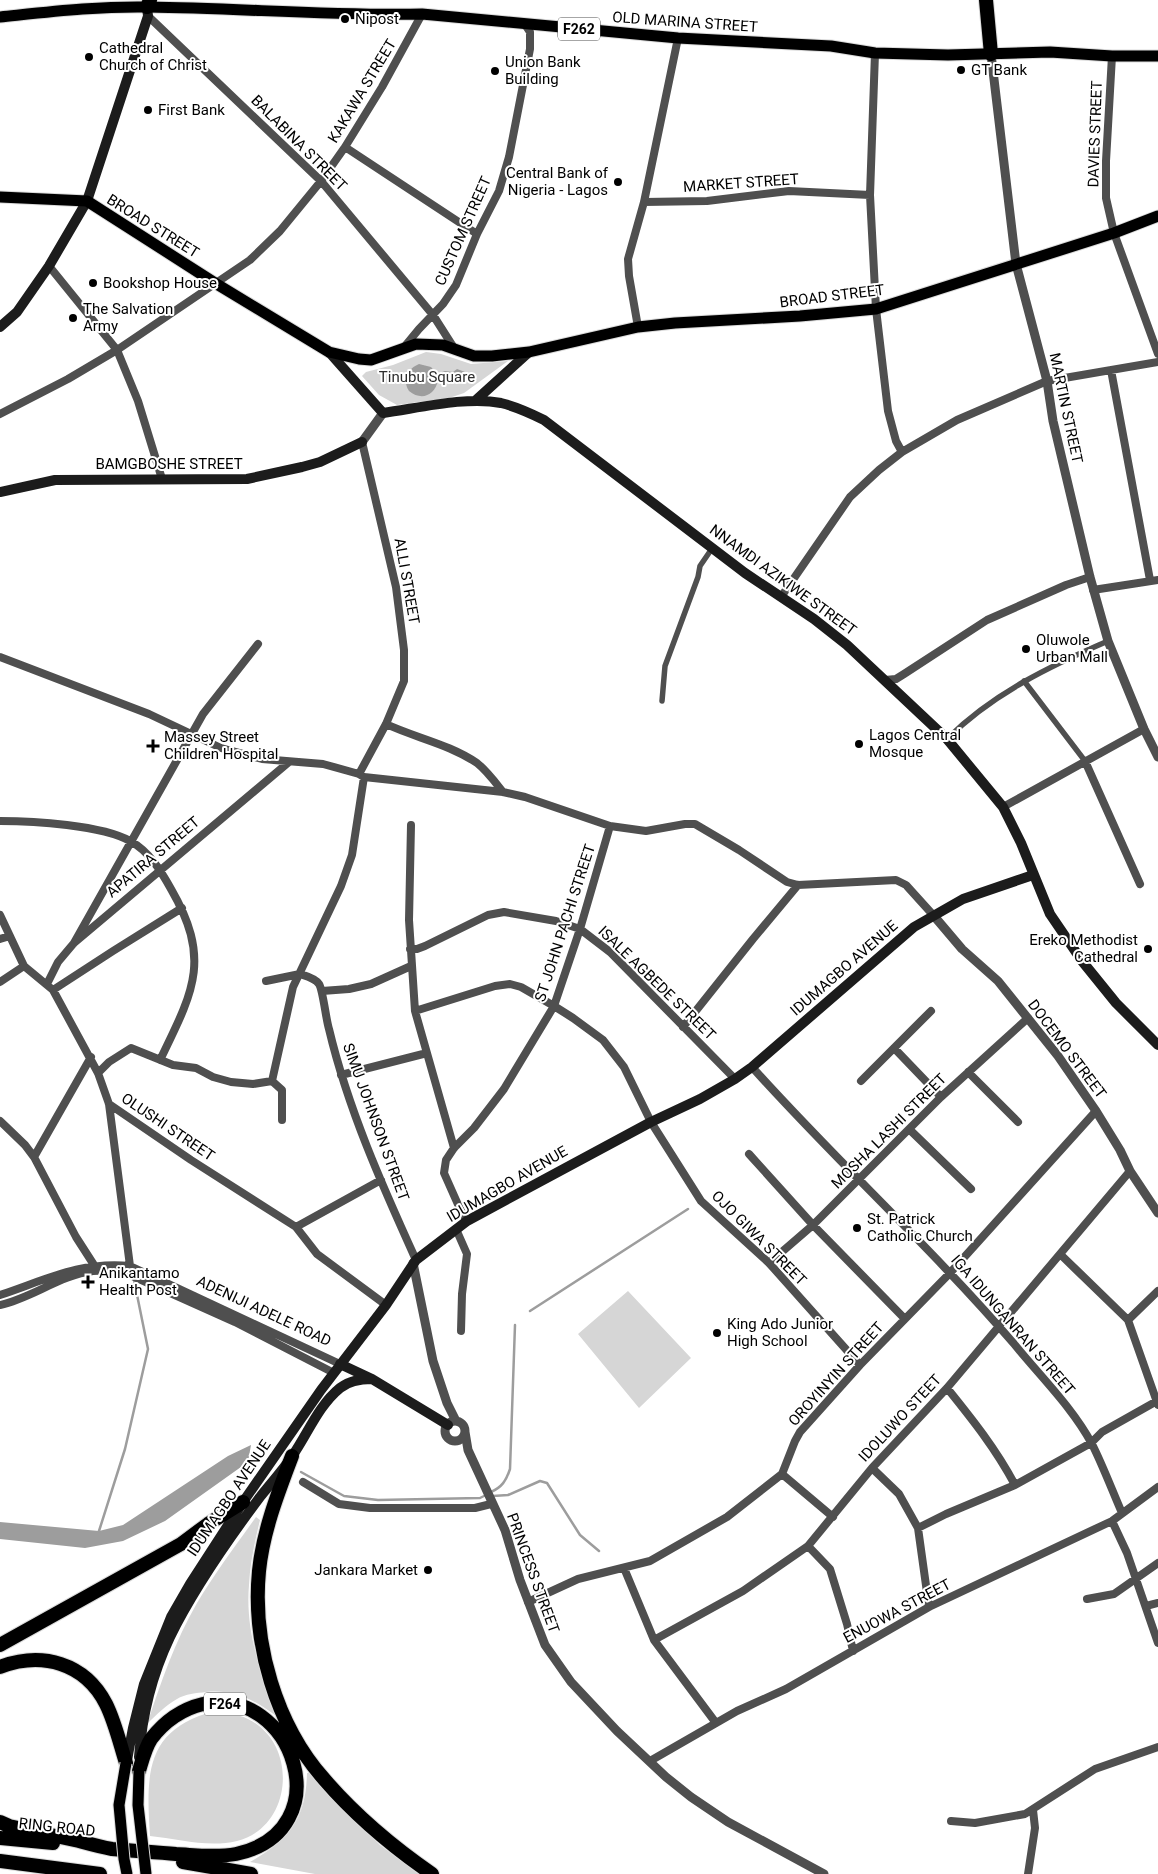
<svg xmlns="http://www.w3.org/2000/svg" width="1158" height="1874" font-family="Roboto,sans-serif">
<style>
.green{fill:#d6d6d6}
.water{fill:#9d9d9d}
.lines{fill:none;stroke-linecap:round;stroke-linejoin:round}
.stream{stroke:#9d9d9d;stroke-width:2.5}
.primary-casing{stroke:#dbdbdb;stroke-width:13}
.motorway-casing{stroke:#dbdbdb;stroke-width:16}
.pedestrian{stroke:#4f4f4f;stroke-width:5.5}
.minor{stroke:#4f4f4f;stroke-width:8}
.tertiary{stroke:#4f4f4f;stroke-width:9}
.secondary{stroke:#1c1c1c;stroke-width:10}
.primary{stroke:#000;stroke-width:11}
.motorway{stroke:#000;stroke-width:14}
.primary-bridge-casing{stroke:#dbdbdb;stroke-width:13;stroke-linecap:butt}
.primary-bridge{stroke:#000;stroke-width:11}
.poi-dot{fill:#000;stroke:#fff;stroke-width:2}
.labels{text-anchor:middle;stroke-width:4;stroke-linejoin:round;paint-order:stroke}
.shield{fill:#fff;stroke:#4c4c4c;stroke-width:1}
.shield-label{font-size:14px;font-weight:bold;fill:#000}
.poi-label{font-size:15px;fill:#000;stroke:#fff;text-anchor:start}
.street-label{font-size:15px;fill:#000;stroke:#fff}
.park-label{font-size:15px;fill:#2d2d2d;stroke:#fff}
</style>
<rect width="100%" height="100%" fill="#fff"/>
<path class="green" d="M426,352l15,2 30,10 37,-3 -44,32 -15,5 -52,7 -18,-10 -17,-19 4,-4 27,-7z
M628,1291l63,67 -52,50 -61,-74z
M256,1517l4,3c-5,21 -10,43 -11,65 -4,47 12,91 31,134 -23,-18 -44,-30 -74,-27 -9,1 -21,2 -29,7 -11,6 -21,16 -30,25 14,-42 28,-83 50,-121 18,-30 39,-58 59,-86z
M215,1711c11,2 23,3 33,8 51,25 45,108 -11,122 -28,7 -59,-2 -87,-5 -4,-62 -5,-107 65,-125z
M312,1772l32,38 36,35 39,29h-104l-65,-12c39,-22 56,-43 57,-89z"/>
<path class="water" d="M419,364l12,3 6,7 8,-3 8,1 4,-3 8,3v3l-7,5 -5,-2 -5,3 -10,-1c-3,16 -17,21 -29,11 -7,-11 -2,-22 10,-27z
M251,1445l-3,17 -83,59 -42,20 -38,7 -85,-9v-17l99,9 24,-6 105,-69z"/>
<g class="lines">
<path class="stream" d="M530,1311l158,-102
M301,1472l43,24 34,4 102,-2 6,-3
M491,1492c11,-5 15,-11 19,-23l5,-144
M493,1496l15,-1 32,-14 7,2 33,52 19,16
M99,1531l26,-82 23,-100 -14,-69"/>
<defs>
<path id="primary" d="M0,17c49,-5 99,-11 148,-10 92,1 183,9 274,7l256,24 153,8 44,7 73,2 102,-3 62,4h46
M0,197l87,4 128,82 114,69 30,7 12,1 45,-16 27,1 31,11h18l37,-4 109,-25 37,-4 125,-7 76,-7 238,-76 44,-17"/>
<path id="motorway" d="M986,0l5,54
M147,7l3,-7
M292,1456c-14,37 -29,75 -33,115 -7,72 17,154 65,208 31,36 69,68 108,95
M0,1645l181,-101 27,-20 35,-22
M0,1667c42,-16 85,-4 106,37 9,18 14,40 20,59
M0,1822l9,4c23,5 47,10 70,15 11,3 22,6 33,8 21,2 43,3 64,5 20,1 40,4 60,0 107,-23 57,-169 -33,-150 -21,5 -39,18 -52,35 -6,9 -9,22 -12,32
M0,1838l53,5
M0,1861l100,13
M183,1862l68,12"/>
</defs>
<use href="#primary" class="primary-casing"/>
<use href="#motorway" class="motorway-casing"/>
<path class="pedestrian" d="M1024,681l61,80
M662,701l3,-35 33,-89 2,-11 13,-19
M947,739c45,-45 103,-73 161,-98"/>
<path class="minor" d="M148,16l173,165 112,134 21,33
M875,53l-5,142 6,114 12,102 8,30 6,11
M1112,56l-6,105v37l8,35 44,121
M345,147l132,87
M644,202l63,-1 82,-10 81,4
M49,266l68,84 21,51 24,78
M638,327l-9,-51 -1,-17 16,-57 34,-164
M405,346l14,-17 24,-25 13,-19 21,-51 22,-43 10,-34 21,-108v-17l-6,-9
M1111,370l39,210
M0,414l68,-35 49,-29 133,-90 30,-29 41,-50 24,-34 37,-60 40,-73
M1093,590l65,-10
M781,597l69,-100 29,-27 23,-18 55,-32 90,-39 111,-19
M0,657l149,57 72,34 41,11 61,5 36,10 5,3 139,15 22,5 85,29 36,5 39,-7h10l44,26 48,32 11,3 98,-5 10,5 28,31
M885,680l11,-1 8,-5 83,-54 79,-35 24,-8
M386,724c30,14 63,20 91,39 10,8 18,19 26,29
M1085,761l55,123
M359,774l27,-50 18,-43v-31l-8,-63 -34,-145
M1003,807l141,-78
M0,821c33,0 102,4 130,20 19,10 31,30 41,48 41,71 22,103 -11,171
M411,825l-2,95 6,91 39,137
M0,915l24,51 29,24 45,83 11,31 21,162
M0,939l10,-3
M74,943l129,-229 55,-70
M410,949h7l8,-3 63,-31 16,-3 52,9 24,8 30,23 125,127
M300,974c6,2 15,4 19,10 4,6 7,36 10,45 19,80 53,156 87,231
M266,981l34,-7
M0,982l24,-16
M47,984l11,-22 16,-19 215,-181
M53,990l60,-39 69,-43
M322,991l27,-2 22,-5 40,-18
M415,1011l80,-25 15,-2 11,3 33,19 19,12 30,22 21,27 27,55 50,79 68,62 91,102
M683,1027l70,-88 45,-54
M894,1048l47,49
M752,1067c85,95 180,181 263,278 26,32 57,62 77,99 11,22 20,46 30,69
M968,1072l50,50
M98,1073l11,-11 22,-14 42,17 23,3 17,9 18,5 22,2 19,-3
M341,1075l86,-22
M861,1081l70,-70
M109,1104l82,56 105,67 21,27 69,51
M282,1120v-30l-10,-9 21,-94 48,-101 11,-31 12,-78
M0,1121l25,24 9,12 42,80 18,28
M910,1130l61,59
M749,1154l64,71 91,93
M34,1157l57,-100
M467,1221l-7,-12 -16,-36 2,-13 8,-12 20,-20 30,-39 50,-83 26,-77 30,-103
M296,1227l85,-47
M456,1229l11,25 -5,40 -1,37
M1060,1254l68,66 30,85
M769,1263l44,-38 128,-128 87,-79
M0,1295c45,-15 81,-34 130,-29l210,98
M0,1305c32,-7 60,-30 93,-34 12,-1 24,1 35,3l107,48 99,51
M1128,1320l30,-29
M947,1388c25,31 49,61 68,97
M872,1468l27,26 19,34 11,79
M782,1474l51,43
M303,1482l36,22 31,4h105l16,-4
M1112,1521l15,32 31,90
M918,1528l28,-14 69,-29 76,-42 11,-11 55,-31
M808,1546l22,23 17,55 6,27
M624,1568l30,72 62,83
M1087,1599l27,-5 44,-31
M528,1602l50,-23 72,-18 77,-44 55,-43 13,-33 5,-9 60,-67 90,-92 146,-162
M1146,1606l12,-3
M654,1640l89,-49 65,-45 64,-78 75,-80 183,-217
M650,1761l87,-50 49,-22 143,-82 183,-86 46,-34
M951,1821l24,2 50,-9 70,-45 63,-22
M1028,1874l7,-46 -2,-18"/>
<path class="tertiary" d="M991,54l25,210 31,117 6,40 37,156 18,64 36,88 14,28
M362,442l21,-29
M934,916l28,33 36,32 60,75 38,55 24,39 10,21 28,42
M413,1263l20,98 14,42 9,18
M445 1431a10 10 0 1 1 20 0a10 10 0 1 1-20 0Z
M465,1432l3,18 37,80 15,50 25,65 26,37 46,49 49,46 25,20 37,25 96,52"/>
<path class="secondary" d="M0,327l17,-15 32,-46 38,-65 61,-185 -1,-9
M329,352l54,61c36,-5 84,-17 118,-10 16,4 29,10 43,17l201,153 69,46 33,26 100,94 56,68 18,36 29,71 32,47 34,42 42,42
M475,401l54,-49
M0,492l55,-12 192,-1 55,-12 18,-5 42,-20
M340,1364l32,15 76,46
M139,1757c3,-42 13,-82 31,-120 24,-49 57,-96 90,-140 11,-14 23,-27 33,-42 15,-22 26,-50 47,-67 10,-8 21,-9 32,-9
M127,1760l6,-32 11,-44 27,-67 19,-33 53,-82 78,-112 65,-85 30,-45 51,-39 184,-99 49,-23 35,-20 17,-12 162,-140 49,-28 70,-24"/>
<use href="#primary" class="primary"/>
<use href="#motorway" class="motorway"/>
<defs>
<path id="primary-bridge" d="M126,1763l-7,42 5,54 3,15
M139,1771l-1,34 8,69"/>
</defs>
<use href="#primary-bridge" class="primary-bridge-casing"/>
<use href="#primary-bridge" class="primary-bridge"/>
</g>
<g class="poi-dot">
<circle cx="345" cy="19" r="5"/>
<circle cx="89" cy="57" r="5"/>
<circle cx="961" cy="70" r="5"/>
<circle cx="495" cy="71" r="5"/>
<circle cx="148" cy="110" r="5"/>
<circle cx="618" cy="182" r="5"/>
<circle cx="93" cy="283" r="5"/>
<circle cx="73" cy="318" r="5"/>
<circle cx="1026" cy="649" r="5"/>
<circle cx="859" cy="744" r="5"/>
<path d="M150.5 738.5h5v5h5v5h-5v5h-5v-5h-5v-5h5z"/>
<circle cx="1148" cy="949" r="5"/>
<circle cx="857" cy="1228" r="5"/>
<path d="M85.5 1274.5h5v5h5v5h-5v5h-5v-5h-5v-5h5z"/>
<circle cx="717" cy="1333" r="5"/>
<circle cx="428" cy="1570" r="5"/>
</g>
<g class="labels">
<g class="shield">
<rect x="558" y="17.5" width="42" height="23" rx="4"/>
<rect x="204" y="1692.5" width="42" height="23" rx="4"/>
</g>
<g class="shield-label">
<text x="579" y="34">F262</text>
<text x="225" y="1709">F264</text>
</g>
<g class="poi-label">
<text x="355" y="24">Nipost</text>
<text x="99" y="53">Cathedral<tspan x="99" dy="17">Church of Christ</tspan></text>
<text x="505" y="67">Union Bank<tspan x="505" dy="17">Building</tspan></text>
<text x="971" y="75">GT Bank</text>
<text x="158" y="115">First Bank</text>
<text x="608" y="178" text-anchor="end">Central Bank of<tspan x="608" dy="17">Nigeria - Lagos</tspan></text>
<text x="103" y="288">Bookshop House</text>
<text x="83" y="314">The Salvation<tspan x="83" dy="17">Army</tspan></text>
<text x="1036" y="645">Oluwole<tspan x="1036" dy="17">Urban Mall</tspan></text>
<text x="869" y="740">Lagos Central<tspan x="869" dy="17">Mosque</tspan></text>
<text x="164" y="742">Massey Street<tspan x="164" dy="17">Children Hospital</tspan></text>
<text x="1138" y="945" text-anchor="end">Ereko Methodist<tspan x="1138" dy="17">Cathedral</tspan></text>
<text x="867" y="1224">St. Patrick<tspan x="867" dy="17">Catholic Church</tspan></text>
<text x="99" y="1278">Anikantamo<tspan x="99" dy="17">Health Post</tspan></text>
<text x="727" y="1329">King Ado Junior<tspan x="727" dy="17">High School</tspan></text>
<text x="418" y="1575" text-anchor="end">Jankara Market</text>
</g>
<g class="street-label">
<text transform="translate(685 22) rotate(4)" y="5">OLD MARINA STREET</text>
<text transform="translate(362 91) rotate(-59)" y="5">KAKAWA STREET</text>
<text transform="translate(1095 134) rotate(-88)" y="5">DAVIES STREET</text>
<text transform="translate(299 143) rotate(45)" y="5">BALABINA STREET</text>
<text transform="translate(741 183) rotate(-4)" y="5">MARKET STREET</text>
<text transform="translate(153 226) rotate(32)" y="5">BROAD STREET</text>
<text transform="translate(463 231) rotate(-66)" y="5">CUSTOM STREET</text>
<text transform="translate(832 296) rotate(-7)" y="5">BROAD STREET</text>
<text transform="translate(1066 408) rotate(78)" y="5">MARTIN STREET</text>
<text x="169" y="469">BAMGBOSHE STREET</text>
<text transform="translate(783 580) rotate(36)" y="5">NNAMDI AZIKIWE STREET</text>
<text transform="translate(407 581) rotate(80)" y="5">ALLI STREET</text>
<text transform="translate(153 857) rotate(-40)" y="5">APATIRA STREET</text>
<text transform="translate(565 923) rotate(-72)" y="5">ST JOHN PACHI STREET</text>
<text transform="translate(844 968) rotate(-41)" y="5">IDUMAGBO AVENUE</text>
<text transform="translate(657 983) rotate(44)" y="5">ISALE AGBEDE STREET</text>
<text transform="translate(1067 1049) rotate(53)" y="5">DOCEMO STREET</text>
<text transform="translate(376 1122) rotate(70)" y="5">SIMU JOHNSON STREET</text>
<text transform="translate(168 1127) rotate(34)" y="5">OLUSHI STREET</text>
<text transform="translate(889 1131) rotate(-45)" y="5">MOSHA LASHI STREET</text>
<text transform="translate(507 1184) rotate(-30)" y="5">IDUMAGBO AVENUE</text>
<text transform="translate(759 1238) rotate(45)" y="5">OJO GIWA STREET</text>
<text transform="translate(264 1311) rotate(25)" y="5">ADENIJI ADELE ROAD</text>
<text transform="translate(1013 1325) rotate(49)" y="5">IGA IDUNGANRAN STREET</text>
<text transform="translate(836 1374) rotate(-48)" y="5">OROYINYIN STREET</text>
<text transform="translate(900 1418) rotate(-47)" y="5">IDOLUWO STEET</text>
<text transform="translate(229 1498) rotate(-56)" y="5">IDUMAGBO AVENUE</text>
<text transform="translate(533 1573) rotate(70)" y="5">PRINCESS STREET</text>
<text transform="translate(897 1611) rotate(-28)" y="5">ENUOWA STREET</text>
<text transform="translate(57 1827) rotate(6)" y="5">RING ROAD</text>
</g>
<g class="park-label">
<text x="427" y="382">Tinubu Square</text>
</g>
</g>
</svg>
